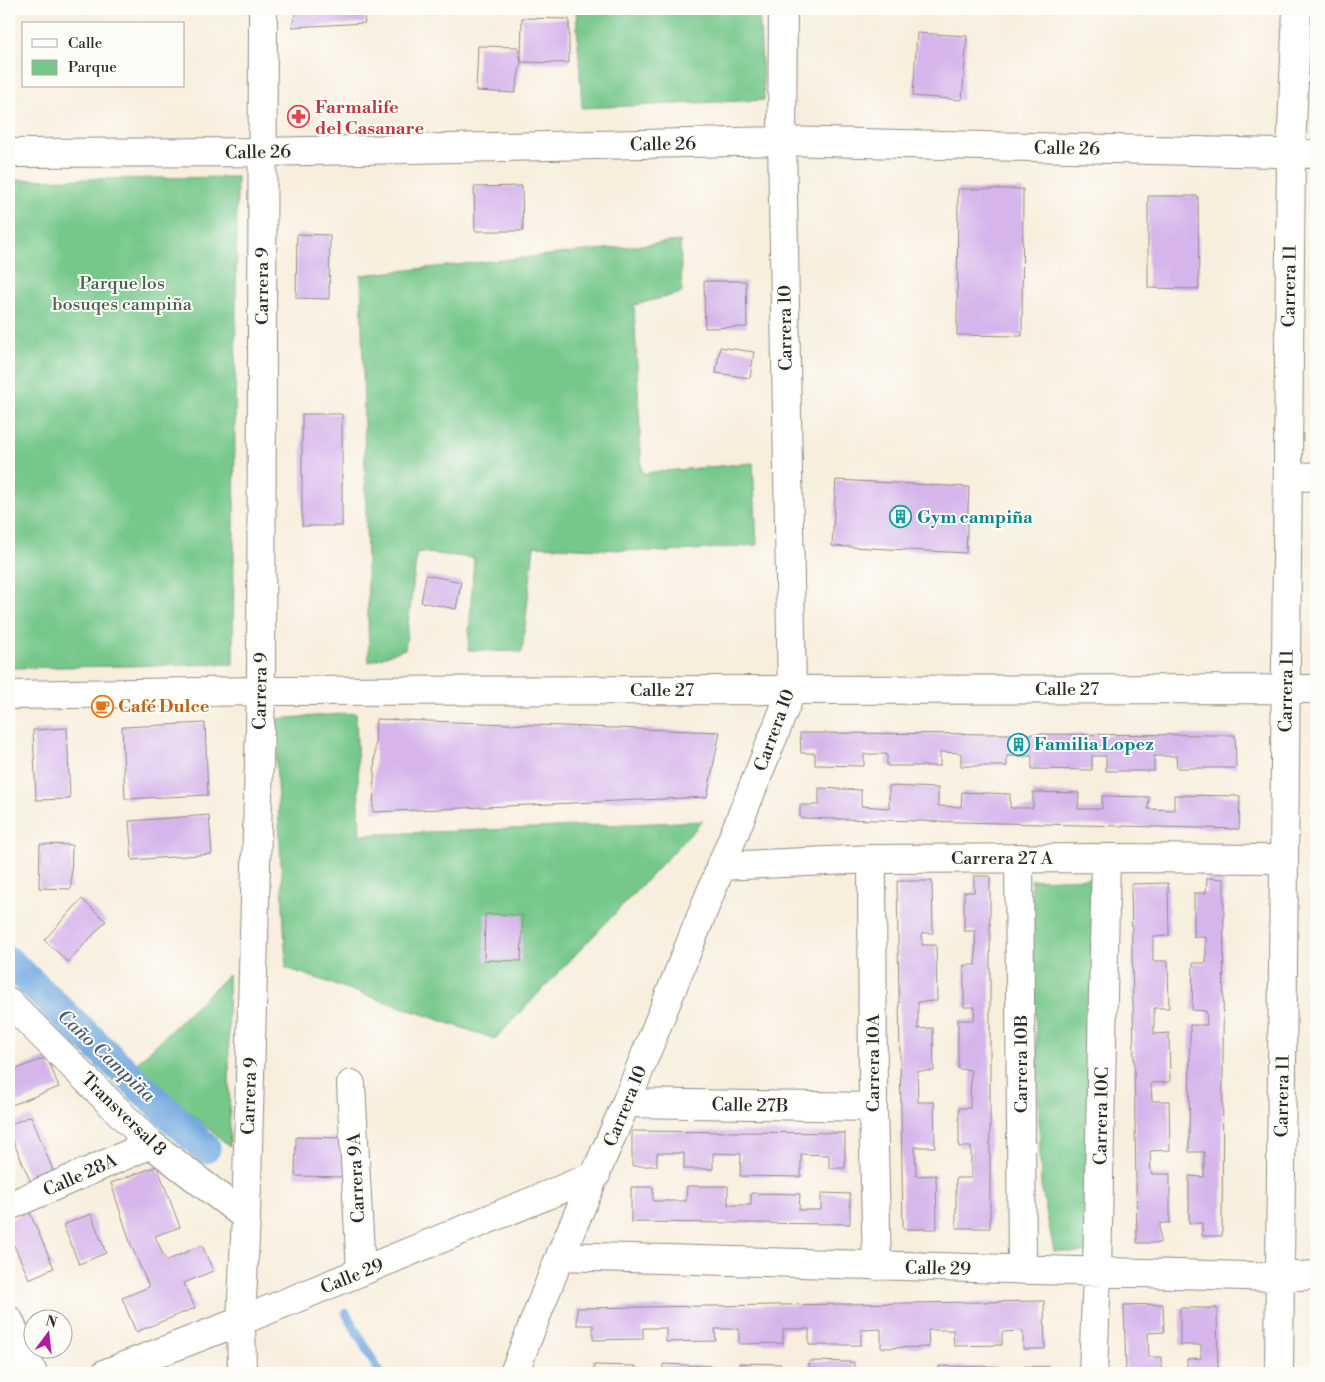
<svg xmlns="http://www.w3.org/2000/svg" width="1325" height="1382" font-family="'Libre Bodoni',serif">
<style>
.green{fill:#75c78a;stroke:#50795a}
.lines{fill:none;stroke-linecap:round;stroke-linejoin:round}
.stream{stroke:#71a9e0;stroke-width:9}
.canal{stroke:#71a9e0;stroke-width:31}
.building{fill:#d5b5eb}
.street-casing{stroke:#928c84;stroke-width:30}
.street{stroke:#fff;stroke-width:28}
.labels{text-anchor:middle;stroke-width:4;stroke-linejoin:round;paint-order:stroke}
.health-label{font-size:18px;font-weight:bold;fill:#be3a42;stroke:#fdfcf7;text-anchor:start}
.street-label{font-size:18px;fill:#2b2b2b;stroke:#fdfcf7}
.park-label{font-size:18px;fill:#45624c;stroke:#fdfcf7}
.culture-label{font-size:18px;font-weight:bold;fill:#0d838f;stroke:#fdfcf7;text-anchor:start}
.food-label{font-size:18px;font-weight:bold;fill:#c56008;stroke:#fdfcf7;text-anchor:start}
.water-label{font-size:19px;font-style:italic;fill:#475d73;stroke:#fdfcf7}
</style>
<rect width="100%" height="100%" fill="#fdfcf7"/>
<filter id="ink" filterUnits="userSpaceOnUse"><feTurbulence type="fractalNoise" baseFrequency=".02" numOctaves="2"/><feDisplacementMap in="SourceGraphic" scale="10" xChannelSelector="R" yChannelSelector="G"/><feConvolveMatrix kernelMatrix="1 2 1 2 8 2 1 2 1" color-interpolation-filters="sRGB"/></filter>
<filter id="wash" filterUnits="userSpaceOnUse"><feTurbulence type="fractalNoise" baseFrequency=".0096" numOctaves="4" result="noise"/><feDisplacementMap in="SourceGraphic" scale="20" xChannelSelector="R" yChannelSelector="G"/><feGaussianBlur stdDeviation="1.12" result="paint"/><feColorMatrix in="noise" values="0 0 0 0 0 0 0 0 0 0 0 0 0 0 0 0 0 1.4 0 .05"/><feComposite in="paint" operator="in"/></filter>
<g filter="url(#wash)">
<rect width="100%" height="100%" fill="#f8eedd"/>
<path class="green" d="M576,9h183l5,91 -182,8z
M237,177l-4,487 -224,4v-488z
M680,241l2,52 -48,12 8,168 111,-10 4,82 -91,7 -132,-6 -12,106 -54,-2 6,-92 -57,-6 -12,97 -36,13 -8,-387z
M356,713l4,122 343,-14 -208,218 -209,-71 -12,-249z
M1095,878l-7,375 -34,-2 -13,-66 -10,-305z
M228,975l2,172 -95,-82z"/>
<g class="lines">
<path class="stream" d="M346,1313l34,60"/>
<path class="canal" d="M9,962l196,186"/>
</g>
<g id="blocks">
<path class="building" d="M296,9h66l3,14 -73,4z
M522,18l47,1v44l-48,-1z
M917,33l50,3 -5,64 -49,-4z
M478,46l40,1 3,15 -6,31 -39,-2z
M522,186l1,45h-48l-1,-44z
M958,189h65l-1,147 -65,-1z
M1148,196h50l1,93 -51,-1z
M297,234l33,1 -1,64 -33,-1z
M704,281h42l1,46 -42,1z
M720,347l34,5 -4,26 -34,-5z
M302,414h40v112h-40z
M836,480l133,7 -3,66 -134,-7z
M426,575l35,7 -5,27 -35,-7z
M376,719l344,13 -13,65 -334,15z
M205,723l3,72 -83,4 -3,-72z
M67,728l3,71 -34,1 -3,-70z
M800,733l435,2 1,33h-59l-1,-12h-22v15h-48v-15h-14v14l-60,-1v-13h-25v10h-46v-13l-21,-1v14h-53v-12h-23v12l-49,-1v-12h-14z
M889,786l49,2v18l23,1 1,-15 48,2v14h23v-16l46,1 -1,16h24v-13l47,1 -1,12 26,1v-15l66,1 -1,33 -439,-11v-13h19v-17l42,2v16l28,2z
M209,815l3,39 -80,6 -3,-39z
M40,844l32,1 -1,44 -32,-1z
M974,876h16v352h-34v-50h15v-31h-12v-39h11l1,-38 -13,-1v-49h16l1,-13h-11v-42h12l-1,-34h-11v-39h10z
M1207,878l17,1 -2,357h-20v-13h-13v-47l15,1v-25h-15l1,-127h17l-1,-14 -14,-1 1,-47h13v-26h-12v-44h12z
M897,881h35l1,52h-11v12h14l1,56 -19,1v27l15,-1 1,43h-17l1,31h16l1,45h-20l1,29 20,-1 1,54h-34z
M1168,883l1,53 -16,1v24h15l1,47h-15v26l15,-1 1,49 -19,1 1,18h17l1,49 -20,1 1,23h19v49h-10v20h-23l-6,-359z
M82,899l24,22 -38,41 -24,-22z
M485,914l38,1 -2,46 -37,-1z
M47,1057l12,30 -50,19v-34z
M31,1116l26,64 -23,10 -25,-59v-6z
M632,1131l213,2v35h-16v-13l-28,-1v23l-61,-1 1,-22 -28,-1v16h-29v-16h-27v13h-25z
M296,1137l50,1v39l-51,-1z
M157,1166l23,61 -25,9 11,25 36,-16 11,26 -29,12 11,25 -59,24 -14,-34 27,-11 -18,-42 -20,-62z
M687,1186h41v19h23v-12l49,1 -1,16h22v-17l29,1v30l-219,-2v-35h22v14h33z
M29,1211l25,57 -25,11 -20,-45v-14z
M91,1214l15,39 -27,11 -16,-39z
M1044,1301l1,48h-22v-18l-21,1v13l-48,1 -1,-16h-25l1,17 -48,1v-19l-20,1v15h-52v-16h-26v14l-44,1v-15h-24l1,12 -50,1v-14h-23v11l-50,1v-15h-16v-17z
M1163,1304l1,28 -16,1 1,24h13v16h-36l-2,-68z
M1180,1308h37l1,65h-31v-14l14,-1v-13h-21z
M809,1361l45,1v11h-45z
M739,1363l42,1 -1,9h-41z
M663,1364l49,2 -1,7h-48z
M594,1365l42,1v7h-42z
M939,1366l60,1v6h-60z
M1023,1366l27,1v6h-27z
M880,1368l46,1 -1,4h-45z"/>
</g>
</g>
<g filter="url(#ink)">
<use href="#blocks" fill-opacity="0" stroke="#928c84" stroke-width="1"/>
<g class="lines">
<defs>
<path id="street" d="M9,153l253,-1 520,-11 534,13
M1288,476l28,1
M9,695l252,-4 1055,-2
M1019,858l3,411
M872,859l1,248 4,159
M720,866l152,-7 234,-1 178,1
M9,1002l142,142 95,73
M351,1084l10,188
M626,1103l247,4
M9,1206l142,-62
M560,1256l720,21 36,-2
M9,1320l24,53
M106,1373l135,-52 355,-146
M242,1373l-1,-52 5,-104 15,-526 2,-682
M514,1373l46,-117 66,-153 166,-413 -10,-549 1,-132
M1093,1373l4,-101 9,-414
M1279,1373l12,-1220 6,-144"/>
</defs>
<use href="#street" class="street-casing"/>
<use href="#street" class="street"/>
</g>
</g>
<defs>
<symbol id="pharmacy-ring" viewBox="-11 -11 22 22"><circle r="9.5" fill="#fdfcf7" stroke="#e0444e" stroke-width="1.5"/><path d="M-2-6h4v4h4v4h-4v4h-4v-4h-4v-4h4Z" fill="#e0444e"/></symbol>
<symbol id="building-ring" viewBox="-11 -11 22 22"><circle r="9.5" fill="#fdfcf7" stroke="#0f9aa8" stroke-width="1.5"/><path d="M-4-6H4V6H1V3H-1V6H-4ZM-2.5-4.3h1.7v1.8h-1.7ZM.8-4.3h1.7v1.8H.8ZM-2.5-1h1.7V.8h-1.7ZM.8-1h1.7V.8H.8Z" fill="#0f9aa8"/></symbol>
<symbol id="cafe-ring" viewBox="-11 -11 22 22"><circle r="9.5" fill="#fdfcf7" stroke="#e8710a" stroke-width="1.5"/><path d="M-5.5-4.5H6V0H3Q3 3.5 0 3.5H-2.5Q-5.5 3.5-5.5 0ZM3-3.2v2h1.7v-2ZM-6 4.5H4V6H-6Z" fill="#e8710a"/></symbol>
</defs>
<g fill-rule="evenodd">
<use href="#pharmacy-ring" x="286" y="104" width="25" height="25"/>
<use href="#building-ring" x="888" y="504" width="25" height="25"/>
<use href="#cafe-ring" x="90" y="694" width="25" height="25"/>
<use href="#building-ring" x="1006" y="732" width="25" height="25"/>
</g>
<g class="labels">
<g class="health-label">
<text x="315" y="113">Farmalife<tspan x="315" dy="21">del Casanare</tspan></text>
</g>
<g class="street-label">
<text transform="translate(663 144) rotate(-1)" y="6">Calle 26</text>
<text transform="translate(1067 148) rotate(1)" y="6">Calle 26</text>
<text transform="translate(258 152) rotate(-1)" y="6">Calle 26</text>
<text transform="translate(262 286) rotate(-90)" y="6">Carrera 9</text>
<text transform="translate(1289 286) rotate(-89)" y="6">Carrera 11</text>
<text transform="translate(785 328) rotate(-91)" y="6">Carrera 10</text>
<text x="1067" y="695">Calle 27</text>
<text x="662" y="696">Calle 27</text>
<text transform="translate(260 691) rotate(-89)" y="6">Carrera 9</text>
<text transform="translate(1286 691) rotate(-89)" y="6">Carrera 11</text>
<text transform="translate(774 730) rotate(-70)" y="6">Carrera 10</text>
<text x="1002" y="864">Carrera 27 A</text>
<text transform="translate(873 1063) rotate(-90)" y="6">Carrera 10A</text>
<text transform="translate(1021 1064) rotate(-90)" y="6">Carrera 10B</text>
<text transform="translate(249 1096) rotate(-88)" y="6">Carrera 9</text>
<text transform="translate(1282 1096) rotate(-89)" y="6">Carrera 11</text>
<text transform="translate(750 1105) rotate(1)" y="6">Calle 27B</text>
<text transform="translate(625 1106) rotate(-68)" y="6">Carrera 10</text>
<text transform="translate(124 1114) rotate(44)" y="6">Transversal 8</text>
<text transform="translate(1101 1116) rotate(-89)" y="6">Carrera 10C</text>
<text transform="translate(80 1175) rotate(-24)" y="6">Calle 28A</text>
<text transform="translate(356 1178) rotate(-93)" y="6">Carrera 9A</text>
<text transform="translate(938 1268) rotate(1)" y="6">Calle 29</text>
<text transform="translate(352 1276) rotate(-22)" y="6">Calle 29</text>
</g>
<g class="park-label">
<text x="122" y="289">Parque los<tspan x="122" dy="21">bosuqes campiña</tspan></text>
</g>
<g class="culture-label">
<text x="917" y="523">Gym campiña</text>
<text x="1034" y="750">Familia Lopez</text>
</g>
<g class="food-label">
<text x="118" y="712">Café Dulce</text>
</g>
<g class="water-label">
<text transform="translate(107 1055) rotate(43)" y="7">Caño Campiña</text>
</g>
</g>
<rect width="1325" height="1382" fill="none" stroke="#fdfcf7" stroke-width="30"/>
<rect x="22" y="22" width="162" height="65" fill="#fdfcf7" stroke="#a9a8a5"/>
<rect x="32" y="39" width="25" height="8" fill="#ffffff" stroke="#a9a8a5"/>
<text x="68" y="48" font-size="15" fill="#2b2b2b">Calle</text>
<rect x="32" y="60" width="25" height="15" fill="#75c78a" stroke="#a9a8a5"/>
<text x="68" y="72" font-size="15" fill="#2b2b2b">Parque</text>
<g transform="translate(48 1334) rotate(15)"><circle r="24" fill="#fdfcf7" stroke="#a9a8a5"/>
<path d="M0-4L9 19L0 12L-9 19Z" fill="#b5179e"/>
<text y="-8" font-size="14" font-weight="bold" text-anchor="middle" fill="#2b2b2b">N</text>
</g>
</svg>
